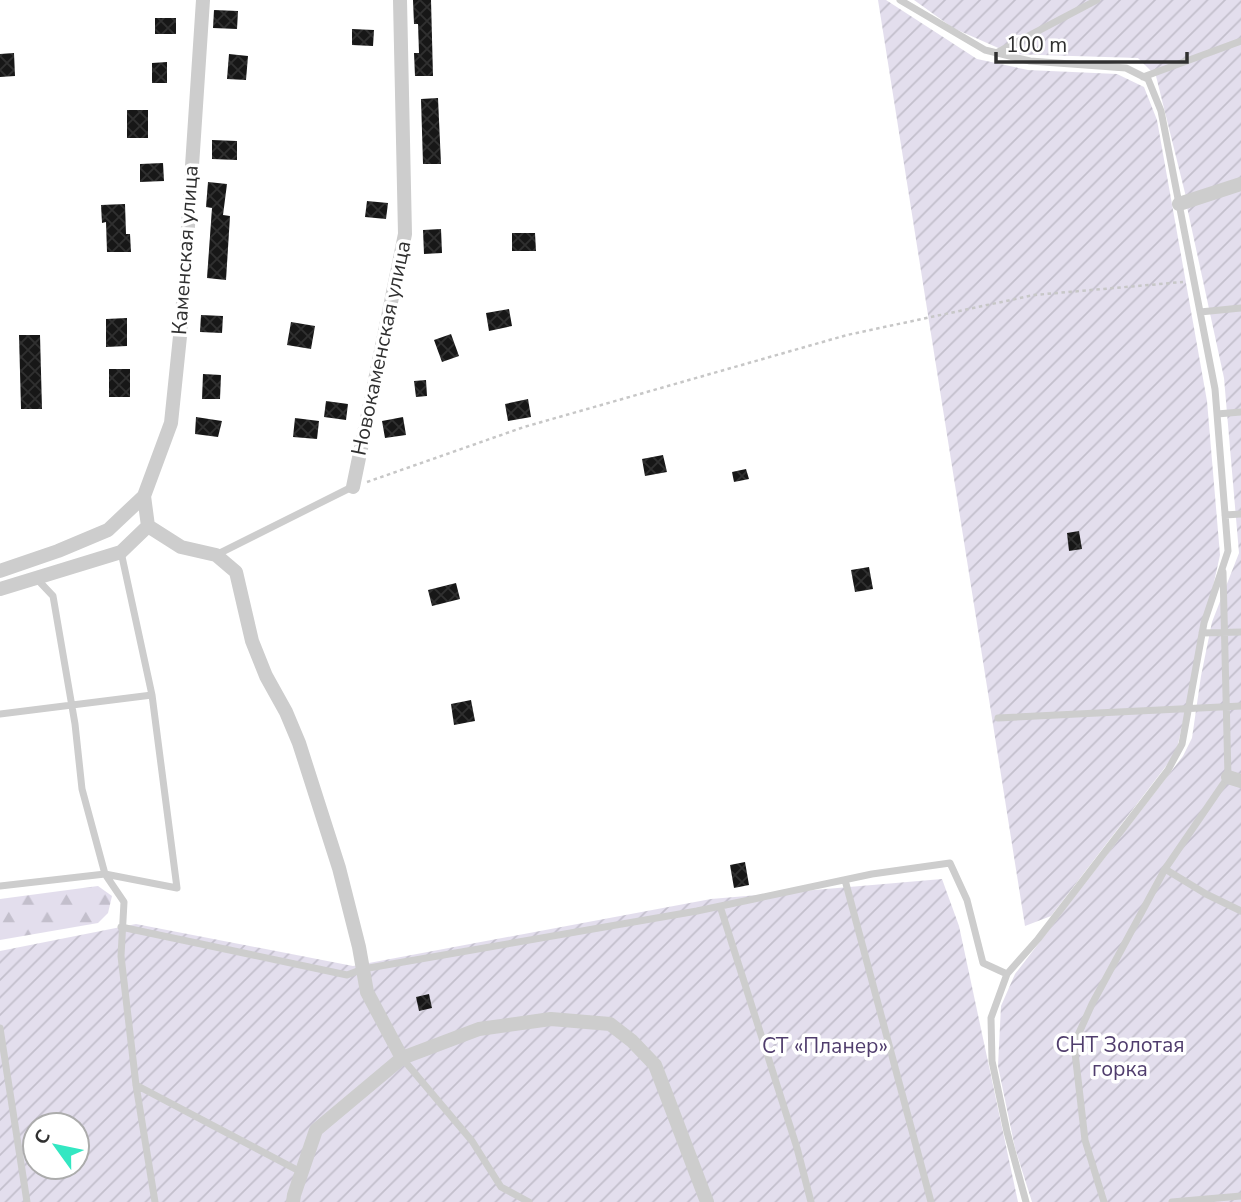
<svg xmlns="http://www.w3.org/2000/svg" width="1241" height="1202" font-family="'Nunito Sans',sans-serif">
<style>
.forest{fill:url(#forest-firs)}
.garden{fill:url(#garden-furrows);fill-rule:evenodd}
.building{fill:url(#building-cross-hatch)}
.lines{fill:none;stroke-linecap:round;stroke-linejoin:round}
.path{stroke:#c7c7c7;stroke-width:2.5;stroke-dasharray:3.5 3.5;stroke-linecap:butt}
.service{stroke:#cdcdcd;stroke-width:7}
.minor{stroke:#cdcdcd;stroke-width:14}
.labels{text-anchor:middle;stroke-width:7;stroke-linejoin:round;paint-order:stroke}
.street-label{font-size:21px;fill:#303030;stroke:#fff}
.park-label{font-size:21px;fill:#503d6d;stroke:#fff}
</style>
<defs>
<pattern id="forest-firs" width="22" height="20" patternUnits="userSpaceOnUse" patternTransform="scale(1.75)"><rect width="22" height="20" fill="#e3deed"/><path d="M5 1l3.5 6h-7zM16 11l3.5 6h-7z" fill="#c3bfcc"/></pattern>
<pattern id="garden-furrows" width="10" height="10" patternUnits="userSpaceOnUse" patternTransform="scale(1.75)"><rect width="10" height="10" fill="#e3deed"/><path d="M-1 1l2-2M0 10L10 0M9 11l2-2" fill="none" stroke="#c3bfcc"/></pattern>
<pattern id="building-cross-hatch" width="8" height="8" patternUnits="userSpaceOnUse" patternTransform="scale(1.75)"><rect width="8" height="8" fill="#171717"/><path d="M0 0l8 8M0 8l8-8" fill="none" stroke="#303030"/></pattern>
</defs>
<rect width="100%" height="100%" fill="#fff"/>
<path class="forest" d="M98,886l14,10 -4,17 -10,10 -98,17v-41z"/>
<path class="garden" d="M878,0h8l91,59 51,11 89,4 27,13 13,33 50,281 13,154 -44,198 -125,163 -26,10z
M914,0h327v178l-55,19 -30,-121 -18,-18 -126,-4 -59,-26z
M1241,189v1013h-209l-17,-54 -17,-82 3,-60 14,-32 168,-218 9,-18 9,-62 11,-54 27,-69 -15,-175 -37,-171z
M942,879l17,47 59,276h-1018v-251l136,-27 217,42 358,-67zM35,1125h42v42h-42z"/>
<path class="building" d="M413,0h18l2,76h-18l-1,-23h5l-1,-29h-4z
M214,10l24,1 -1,18 -24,-1z
M155,18h21v16h-21z
M352,29l22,1 -1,16 -21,-1z
M14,53l1,23 -15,1v-23z
M229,54l19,2 -2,24 -19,-1z
M167,62v21h-15v-20z
M438,98l3,66h-18l-2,-65z
M127,110h21v28h-21z
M212,140l25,1v19l-25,-1z
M163,163l1,18 -24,1v-18z
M208,182l19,2 -4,31 7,1 -4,64 -19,-2 5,-70 -6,-1z
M367,201l21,2 -2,16 -21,-2z
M125,204l1,30h4l1,18h-24l-1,-30 -4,1 -1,-18z
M441,229l1,24 -18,1 -1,-24z
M512,233h23l1,18h-24z
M509,309l3,17 -23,5 -3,-18z
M201,315l22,1 -1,17 -22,-1z
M127,318v28l-21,1v-28z
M291,322l24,4 -4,23 -24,-4z
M451,334l8,22 -17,6 -8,-22z
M19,335h21l2,74h-21z
M109,369h21v28h-21z
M203,374l18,1 -1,24h-18z
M426,380l1,16 -11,1 -2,-16z
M528,399l3,18 -23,4 -3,-17z
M326,401l22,3 -2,16 -22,-3z
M196,417l26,4 -4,16 -23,-3z
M403,417l3,18 -21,3 -3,-17z
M295,418l24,3 -2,18 -24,-2z
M663,455l4,17 -22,4 -3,-17z
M746,469l3,10 -15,3 -2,-10z
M1079,531l3,18 -13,2 -2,-18z
M869,567l4,22 -18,3 -4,-22z
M456,583l4,16 -28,7 -4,-16z
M471,700l4,21 -21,4 -3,-21z
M745,862l4,23 -15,3 -4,-23z
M429,994l3,14 -13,3 -3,-14z"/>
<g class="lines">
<path class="path" d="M367,482l157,-55 323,-92 187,-40 149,-13"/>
<path class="service" d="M900,0l85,50 45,11 96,7 22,11 13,32 54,278 13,162 -24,72 -22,121 -14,26 -130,169 -31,35 -16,44 1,43 15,71 19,70
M996,53l101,-53
M1143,77l98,-36
M1200,312l41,-4
M1217,414l24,-2
M1225,515l16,-1
M121,552l31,143
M216,555l136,-68
M36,578l17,18 22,128 7,65 23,85 19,28 -3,54 15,129 19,117
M1202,633l39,-1
M0,714l152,-19 25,193 -72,-14 -105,12
M998,718l243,-12
M1165,869l41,25 35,17
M845,880l86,322
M720,906l77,242 14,54
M121,927l226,48 16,-6 334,-58 175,-37 78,-11 17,37 16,63 24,11
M0,1028l27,174
M402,1058l70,83 29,46 28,15
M136,1085l165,87
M1104,1202l-19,-62 -11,-96 18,-40 73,-135 63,-92 -5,-205
M1172,1202l69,-6"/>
<path class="minor" d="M1179,204l62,-20
M353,487l52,-253 -5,-234
M148,526l33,21 35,8 20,17 16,69 14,35 20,36 13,31 40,125 20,79 8,45 35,66
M0,571l58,-20 50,-21 36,-34 27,-73 11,-106 21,-317
M0,589l121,-37 27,-26 -4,-30
M1228,777l13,4
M293,1202l1,-7 22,-65 86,-72 77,-29 72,-10 59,5 22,17 23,24 52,137"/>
</g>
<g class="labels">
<g class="street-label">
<text transform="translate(185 250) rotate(-86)" y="7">Каменская улица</text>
<text transform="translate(381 348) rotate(-78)" y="7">Новокаменская улица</text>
</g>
<g class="park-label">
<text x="1120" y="1052">СНТ Золотая<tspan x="1120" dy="24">горка</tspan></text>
<text x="825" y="1053">СТ «Планер»</text>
</g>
</g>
<g transform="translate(56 1146) rotate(303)"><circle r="33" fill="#ffffff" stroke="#acacac" stroke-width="2"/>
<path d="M0-5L12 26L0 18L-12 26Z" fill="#33e7c2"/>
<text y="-10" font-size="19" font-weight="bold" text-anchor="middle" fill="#303030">С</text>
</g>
<path d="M996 52v10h191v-10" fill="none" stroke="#303030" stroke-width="3.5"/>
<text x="1006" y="52" font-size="21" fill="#303030" stroke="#ffffff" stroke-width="5" paint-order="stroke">100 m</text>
</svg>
